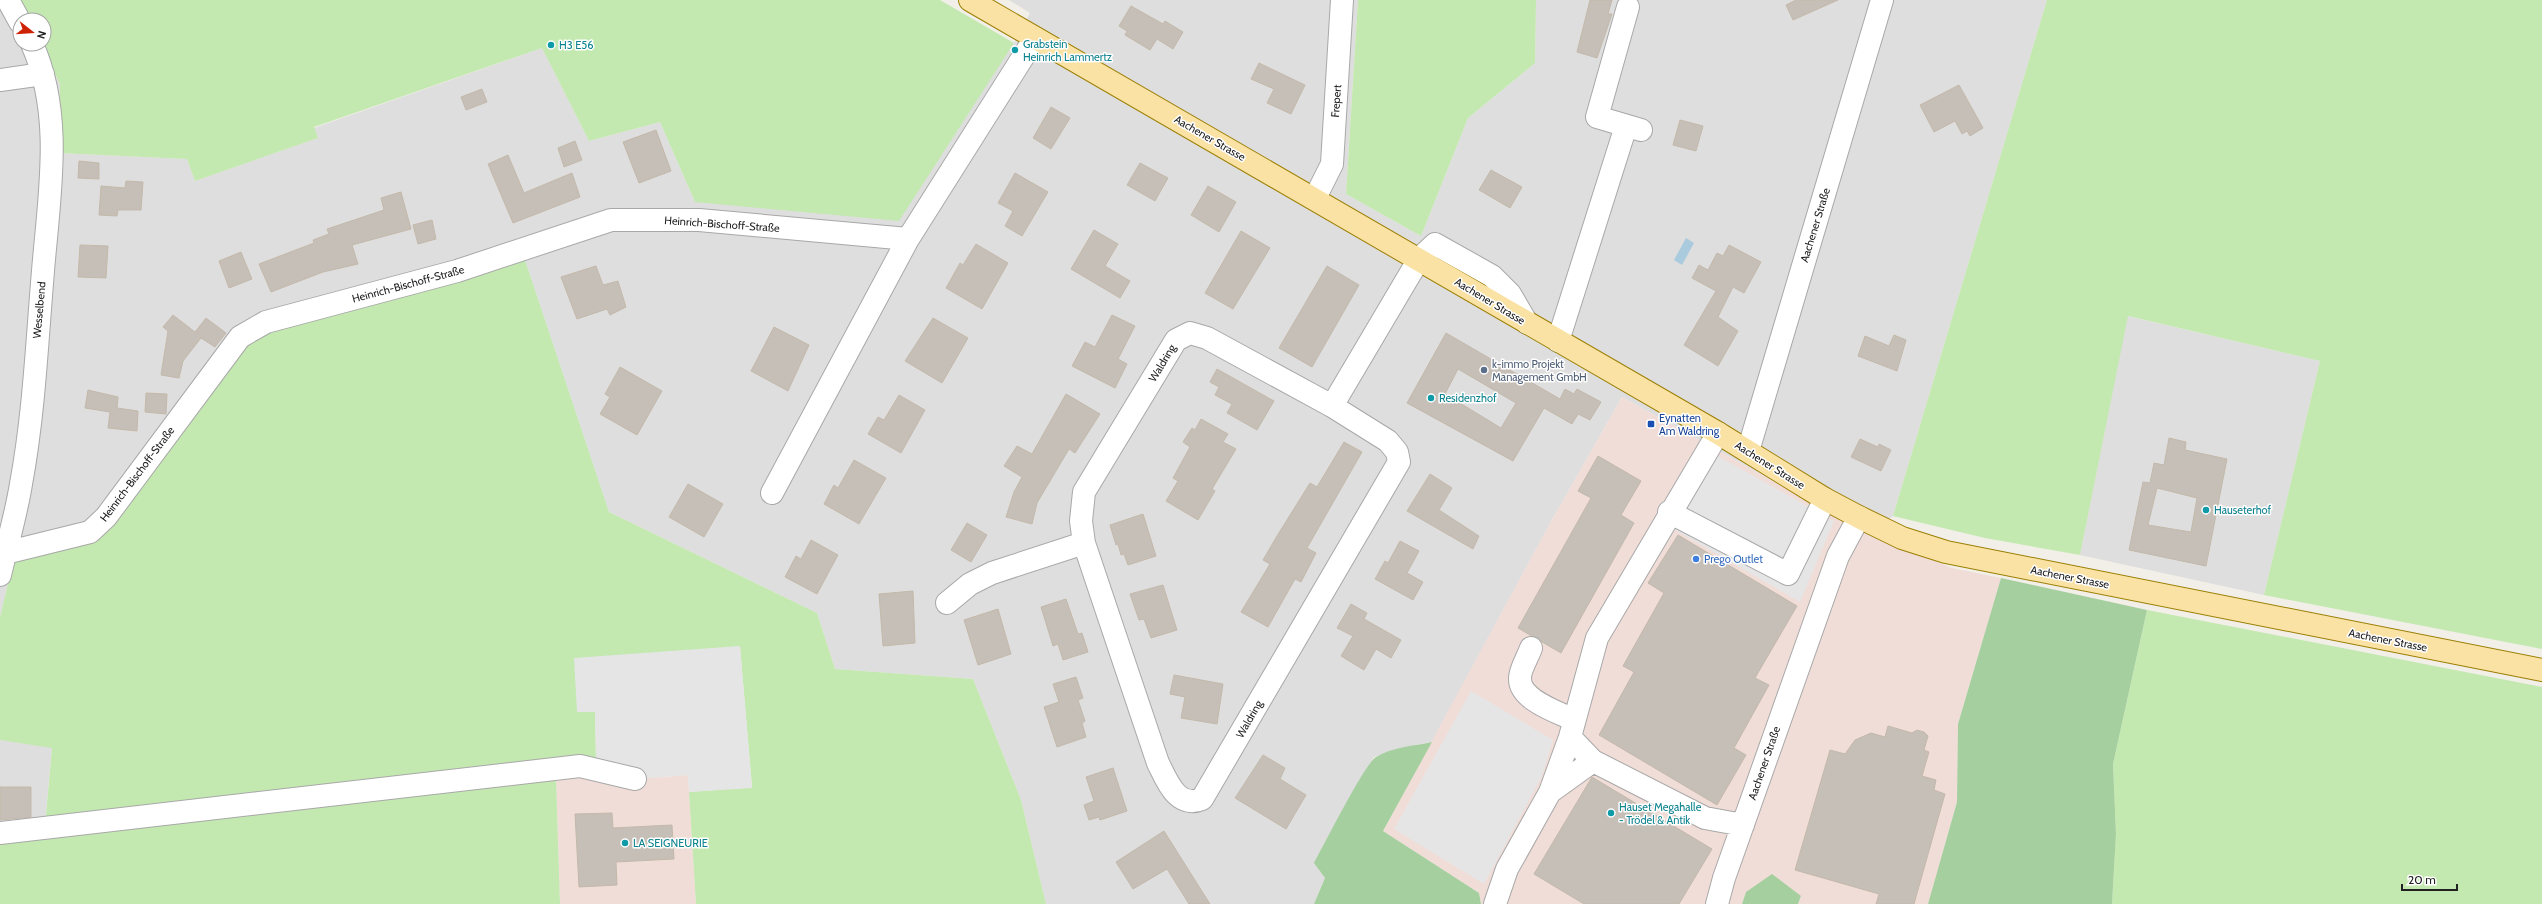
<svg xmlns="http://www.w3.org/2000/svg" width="2542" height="904" font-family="Cabin,sans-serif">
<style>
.residential{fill:#dfdede}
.commercial{fill:#f1ddd8}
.grass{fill:#c3e9b0}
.forest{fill:#a5cf9e}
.parking{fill:#e5e5e5}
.water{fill:#aacadd}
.building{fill:#c6bfb7;stroke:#c3b9aa;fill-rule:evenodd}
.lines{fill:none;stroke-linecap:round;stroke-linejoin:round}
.minor-casing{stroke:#a8a8a8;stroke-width:24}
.major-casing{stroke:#9b7f03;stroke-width:24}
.minor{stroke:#fff;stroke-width:22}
.major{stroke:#fae2a4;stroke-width:22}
.culture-dot{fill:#0f9aa8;stroke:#fff;stroke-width:1.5}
.service-dot{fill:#5c6f8a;stroke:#fff;stroke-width:1.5}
.transit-dot{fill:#1a4fb4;stroke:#fff;stroke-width:1.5}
.shop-dot{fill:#3f7fe0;stroke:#fff;stroke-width:1.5}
.labels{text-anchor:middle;stroke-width:3;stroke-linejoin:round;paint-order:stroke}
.culture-label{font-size:11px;fill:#0d838f;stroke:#fff;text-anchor:start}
.street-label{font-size:11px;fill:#212121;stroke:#fff}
.service-label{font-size:11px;fill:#4e5e75;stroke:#fff;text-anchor:start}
.transit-label{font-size:11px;fill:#164399;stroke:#fff;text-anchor:start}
.shop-label{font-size:11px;fill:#366cbe;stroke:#fff;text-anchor:start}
</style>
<rect width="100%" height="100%" fill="#f1efe8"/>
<path class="residential" d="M0,0l20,20v24h20l20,40 -2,69 129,6 8,22 123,-43 -4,-10 228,-80 47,93 71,-19 35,80 319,-159 16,-30 -21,-13h349l-12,194 75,42 47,-118 67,-55 1,-63h511l-154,516 -23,19 -248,-138 -74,130 -116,215 -31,6 -27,9 -29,49 -30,57 10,15 -11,26h-268l-25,-104 -48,-121 -138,-10 -18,-56 -208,-101 -84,-252 -433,265 -74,16 -18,76z
M2127,316l193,45 -56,234 -184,-40z
M0,740l52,7 -7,76 -45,5z"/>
<path class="commercial" d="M1622,397l248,138 82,33 49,10 -43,146 -1,78 -29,102h-130l3,-8 -55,-4 -4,12h-261l-2,-11 -96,-62 165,-304z
M580,775l55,4 53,-4 8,129h-136l-4,-127z"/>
<path class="grass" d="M18,0h922l74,43 -115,178 -204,-19 -35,-80 -71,19 -47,-93 -228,79 4,11 -123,43 -8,-22 -129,-6 2,-69 -20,-40h4v-24h-16z
M1358,0h178l-1,63 -67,55 -47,118 -75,-42z
M2047,0h495v649l-278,-54 56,-234 -192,-45 -48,239 -95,-17 -92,-22z
M525,260l84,252 208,101 18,56 138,10 48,121 25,104h-350l-7,-112 63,-5 -12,-140 -163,65h18l1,47 -40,18 4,127h-560v-60l44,-7 8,-89 -52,-8v-123l18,-76 74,-16 155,-186z
M2147,610l395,77v217h-430l4,-70 -3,-70z"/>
<path class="forest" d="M2001,578l146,32 -34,154 3,70 -4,70h-184l29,-102 1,-78z
M1432,742l-49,89 96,62 2,11h-167l11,-26 -11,-15c9,-16 51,-100 62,-106 16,-10 38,-11 56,-15z
M1772,874l29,22 -3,8h-56l4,-12z"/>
<path class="parking" d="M1716,455l118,66 -34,81 -125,-72z
M740,646l12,142 -63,4 -1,-17 -53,4 -39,-20 -1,-47h-18l-3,-54z
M1471,691l82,49 -11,36 -58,108 -90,-55z"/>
<path class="water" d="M1686,238l8,5 -12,22 -8,-5z"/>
<path class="building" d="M1590,0h22l-4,14h4l-15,44 -20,-6z
M1796,0h42l-45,20 -7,-15z
M1131,6l32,18 2,-3 18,11 -10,17 -16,-10 -7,11 -25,-15 2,-4 -8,-5z
M1259,63l46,22 -14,29 -24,-11 7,-14 -23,-10z
M1959,85l24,43 -13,8 -3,-5 -5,3 -7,-13 -21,11 -14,-27z
M482,89l5,13 -21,8 -5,-13z
M1051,107l19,11 -19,31 -18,-11z
M1680,120l23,6 -7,25 -23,-6z
M656,130l15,41 -32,12 -16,-41z
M575,141l7,19 -18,7 -6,-19z
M508,155l16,38 48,-20 8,24 -67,26 -25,-59z
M79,161l20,2v16l-21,-1z
M1140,163l28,15 -13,23 -28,-16z
M1491,170l31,17 -12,21 -31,-18z
M1015,173l33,19 -26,44 -17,-10 8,-15 -15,-8z
M126,181l17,1 -2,28h-23l-1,6 -18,-1 2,-29 24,2z
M1208,186l28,16 -17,30 -28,-17z
M401,192l10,37 -59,16 6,19 -35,8 -52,20 -12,-28 55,-21 -1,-3 16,-6 -2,-5 57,-19 -3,-12z
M432,220l4,19 -18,5 -5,-19z
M1094,230l24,14 -13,22 25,15 -10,17 -49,-29z
M1241,231l29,17 -37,61 -28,-16z
M976,244l32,19 -26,46 -36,-21 14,-25 3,2z
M80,245l28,1 -2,32 -28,-1z
M1729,245l32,17 -17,31 -11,-6 -15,30 20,14 -20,35 -34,-21 32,-54 -24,-13 7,-13 9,5 9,-17 6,3z
M241,252l11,27 -23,9 -10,-27z
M596,266l7,19 15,-4 8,26 -16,8 -3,-6 -30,10 -16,-42z
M1327,266l32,19 -47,82 -33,-19z
M173,315l22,17 11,-14 20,15 -11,14 -14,-9 -18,23 -4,17 -18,-3 7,-44 -5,-4z
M1112,315l23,11 -17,33 9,5 -12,24 -43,-22 13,-24 10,5z
M933,318l35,20 -26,45 -37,-22z
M774,327l35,18 -21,46 -37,-20z
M1446,333l114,66 5,-10 9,5 3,-5 24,13 -11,18 -12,-6 -6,10 -28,-16 -31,53 -106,-58zM1458,369l58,34 -15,25 -56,-34z
M1894,335l12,5 -9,31 -39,-15 7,-20 24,10z
M620,367l42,24 -25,44 -37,-21 10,-17 -5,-3z
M1217,369l57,32 -17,29 -30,-17 5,-9 -17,-9 4,-8 -9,-5z
M88,390l30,7 -1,11 21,3 -1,20 -29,-3 2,-16 -25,-4z
M146,393l21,1 -1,20 -21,-2z
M1066,394l34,20 -25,39 -6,-4 -32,54 -5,21 -26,-7 8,-25 8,-15 -18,-11 13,-20 15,8z
M899,395l26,15 -24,43 -33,-19 10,-17 6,3z
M1201,419l27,15 -5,8 13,7 -24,40 3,2 -17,29 -32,-19 12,-20 -5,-3 17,-31 -7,-5 9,-14 3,2z
M2169,438l17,4 -1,8 42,9 -21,107 -77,-16 14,-68 7,1 4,-20 10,2zM2157,488l40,10 -6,34 -43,-7z
M1860,439l18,8 1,-3 12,6 -10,21 -30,-14z
M1344,442l18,10 -55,96 9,5 -15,29 -6,-3 -27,48 -27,-15 29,-48 -7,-4 14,-24 33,-53 7,4z
M1598,456l43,25 -20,34 13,8 -73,130 -43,-25 73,-130 -13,-7z
M854,460l32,18 -27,46 -35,-20 10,-19 4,3z
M1430,474l22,14 -13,22 40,26 -6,13 -66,-38z
M688,484l35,20 -19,33 -35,-20z
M1143,514l13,42 -28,9 -4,-11 -3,1 -3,-11 -2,1 -6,-20z
M967,523l20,12 -16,27 -20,-12z
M1678,535l119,71 -42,72 14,7 -35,63 12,7 -29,50 -118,-70 35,-63 -11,-6 41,-73 -16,-10z
M811,540l27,15 -21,39 -32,-17 11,-21 5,3z
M1400,541l19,10 -12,22 16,9 -10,18 -38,-21 10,-18 3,2z
M1163,585l14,45 -26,8 -7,-19 -5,1 -9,-26z
M913,591l2,52 -32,3 -4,-52z
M1066,599l12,35 4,-1 6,19 -25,8 -5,-16 -5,2 -12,-39z
M1351,604l16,9 -3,6 37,21 -10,18 -15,-9 -12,21 -23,-14 12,-20 -16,-8z
M998,609l13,45 -33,11 -14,-45z
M1174,675l49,9 -6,40 -36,-6 4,-21 -15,-3z
M1076,677l7,21 -5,2 7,21 -3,2 4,14 -29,10 -13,-40 15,-5 -6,-18z
M1888,726l24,7 5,-3 7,2 4,4 -4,14 5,2 -7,24 14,4 -2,10 11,4 -31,110h-38l3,-10 -84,-24 35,-120 15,4 10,-14 16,-7 14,4z
M1263,755l22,13 -5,11 26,16 -20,34 -51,-31z
M1113,768l14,43 -27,9 -1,-3 -10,3 -5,-15 10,-4 -8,-24z
M1592,777l120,72 -33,55h-95l-50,-30z
M0,787h31v30l-31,3z
M612,813l1,15 59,-3 2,34 -58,3 1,23 -38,2 -4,-73z
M1164,831l46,73h-21l-22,-35 -34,20 -17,-27z"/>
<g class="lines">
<defs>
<path id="minor" d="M8,0l12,22
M1628,7l-31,110 44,13
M0,80l43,-6
M1315,198l17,-34 10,-164
M1190,333l17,5 125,68 56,35 9,11 2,10 -197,337c-25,10 -35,-18 -44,-36l-74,-220 -3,-22 3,-29 92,-152z
M1558,341l68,-215
M1332,406l87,-147 16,-15 57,32 18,18 17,29
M1748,451l134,-451
M772,493l136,-254 127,-201
M1669,512l119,62 37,-75
M5,553l85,-21 16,-15 134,-180 26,-15 191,-51 154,-51h88l209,19
M0,575c7,-30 16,-60 21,-91 13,-70 16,-142 22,-213 6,-75 21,-156 -11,-227
M947,603l23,-19 22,-11 92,-30
M1531,648c-3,9 -11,21 -11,30 -1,22 38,34 54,42
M1570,737l23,24 112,57 38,7
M1550,792l43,-31
M0,833l580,-67 55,13
M1495,904l12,-35 43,-77 20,-55 27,-99 121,-205
M1717,904l7,-26 114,-322 21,-39"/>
<path id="major" d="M970,0l748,433 107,66 34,18 43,21 44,14 596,118"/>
</defs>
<use href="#minor" class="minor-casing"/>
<use href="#major" class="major-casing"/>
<use href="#minor" class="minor"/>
<use href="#major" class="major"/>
</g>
<g class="culture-dot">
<circle cx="551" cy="45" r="4"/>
<circle cx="1015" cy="50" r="4"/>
<circle cx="1431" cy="398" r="4"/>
<circle cx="2206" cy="510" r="4"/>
<circle cx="1611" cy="813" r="4"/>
<circle cx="625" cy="843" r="4"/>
</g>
<circle class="service-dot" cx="1484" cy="370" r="4"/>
<rect class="transit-dot" x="1647" y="420" width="8" height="8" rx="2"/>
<circle class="shop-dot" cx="1696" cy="559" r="4"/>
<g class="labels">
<g class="culture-label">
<text x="1023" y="48">Grabstein<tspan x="1023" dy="13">Heinrich Lammertz</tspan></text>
<text x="559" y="49">H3 E56</text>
<text x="1439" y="402">Residenzhof</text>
<text x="2214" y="514">Hauseterhof</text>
<text x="1619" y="811">Hauset Megahalle<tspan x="1619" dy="13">- Trödel &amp; Antik</tspan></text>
<text x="633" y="847">LA SEIGNEURIE</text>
</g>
<g class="street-label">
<text transform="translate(1336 101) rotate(-86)" y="4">Frepert</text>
<text transform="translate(1210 138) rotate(30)" y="4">Aachener Strasse</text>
<text transform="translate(722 224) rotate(4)" y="4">Heinrich-Bischoff-Straße</text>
<text transform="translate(1815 225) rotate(-73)" y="4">Aachener Straße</text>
<text transform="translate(408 284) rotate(-15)" y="4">Heinrich-Bischoff-Straße</text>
<text transform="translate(1490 301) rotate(31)" y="4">Aachener Strasse</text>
<text transform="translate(39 310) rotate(-85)" y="4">Wesselbend</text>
<text transform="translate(1162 363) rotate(-59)" y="4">Waldring</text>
<text transform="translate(1770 465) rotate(32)" y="4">Aachener Strasse</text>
<text transform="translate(137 474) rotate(-53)" y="4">Heinrich-Bischoff-Straße</text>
<text transform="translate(2070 577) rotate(11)" y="4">Aachener Strasse</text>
<text transform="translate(2388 640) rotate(11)" y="4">Aachener Strasse</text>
<text transform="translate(1249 719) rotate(-60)" y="4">Waldring</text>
<text transform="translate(1764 763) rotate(-71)" y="4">Aachener Straße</text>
</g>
<g class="service-label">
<text x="1492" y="368">k-immo Projekt<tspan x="1492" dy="13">Management GmbH</tspan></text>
</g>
<g class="transit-label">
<text x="1659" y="422">Eynatten<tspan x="1659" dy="13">Am Waldring</tspan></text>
</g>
<g class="shop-label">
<text x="1704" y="563">Prego Outlet</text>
</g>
</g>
<g transform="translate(32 32) rotate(107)"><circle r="19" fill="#ffffff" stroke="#a6a6a6"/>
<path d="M0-3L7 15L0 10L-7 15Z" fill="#ce2204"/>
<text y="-6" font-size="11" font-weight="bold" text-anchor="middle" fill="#212121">N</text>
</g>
<path d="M2402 884v6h55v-6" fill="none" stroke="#212121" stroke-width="2"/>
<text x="2408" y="884" font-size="12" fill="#212121" stroke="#ffffff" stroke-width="3" paint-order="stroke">20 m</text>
</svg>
